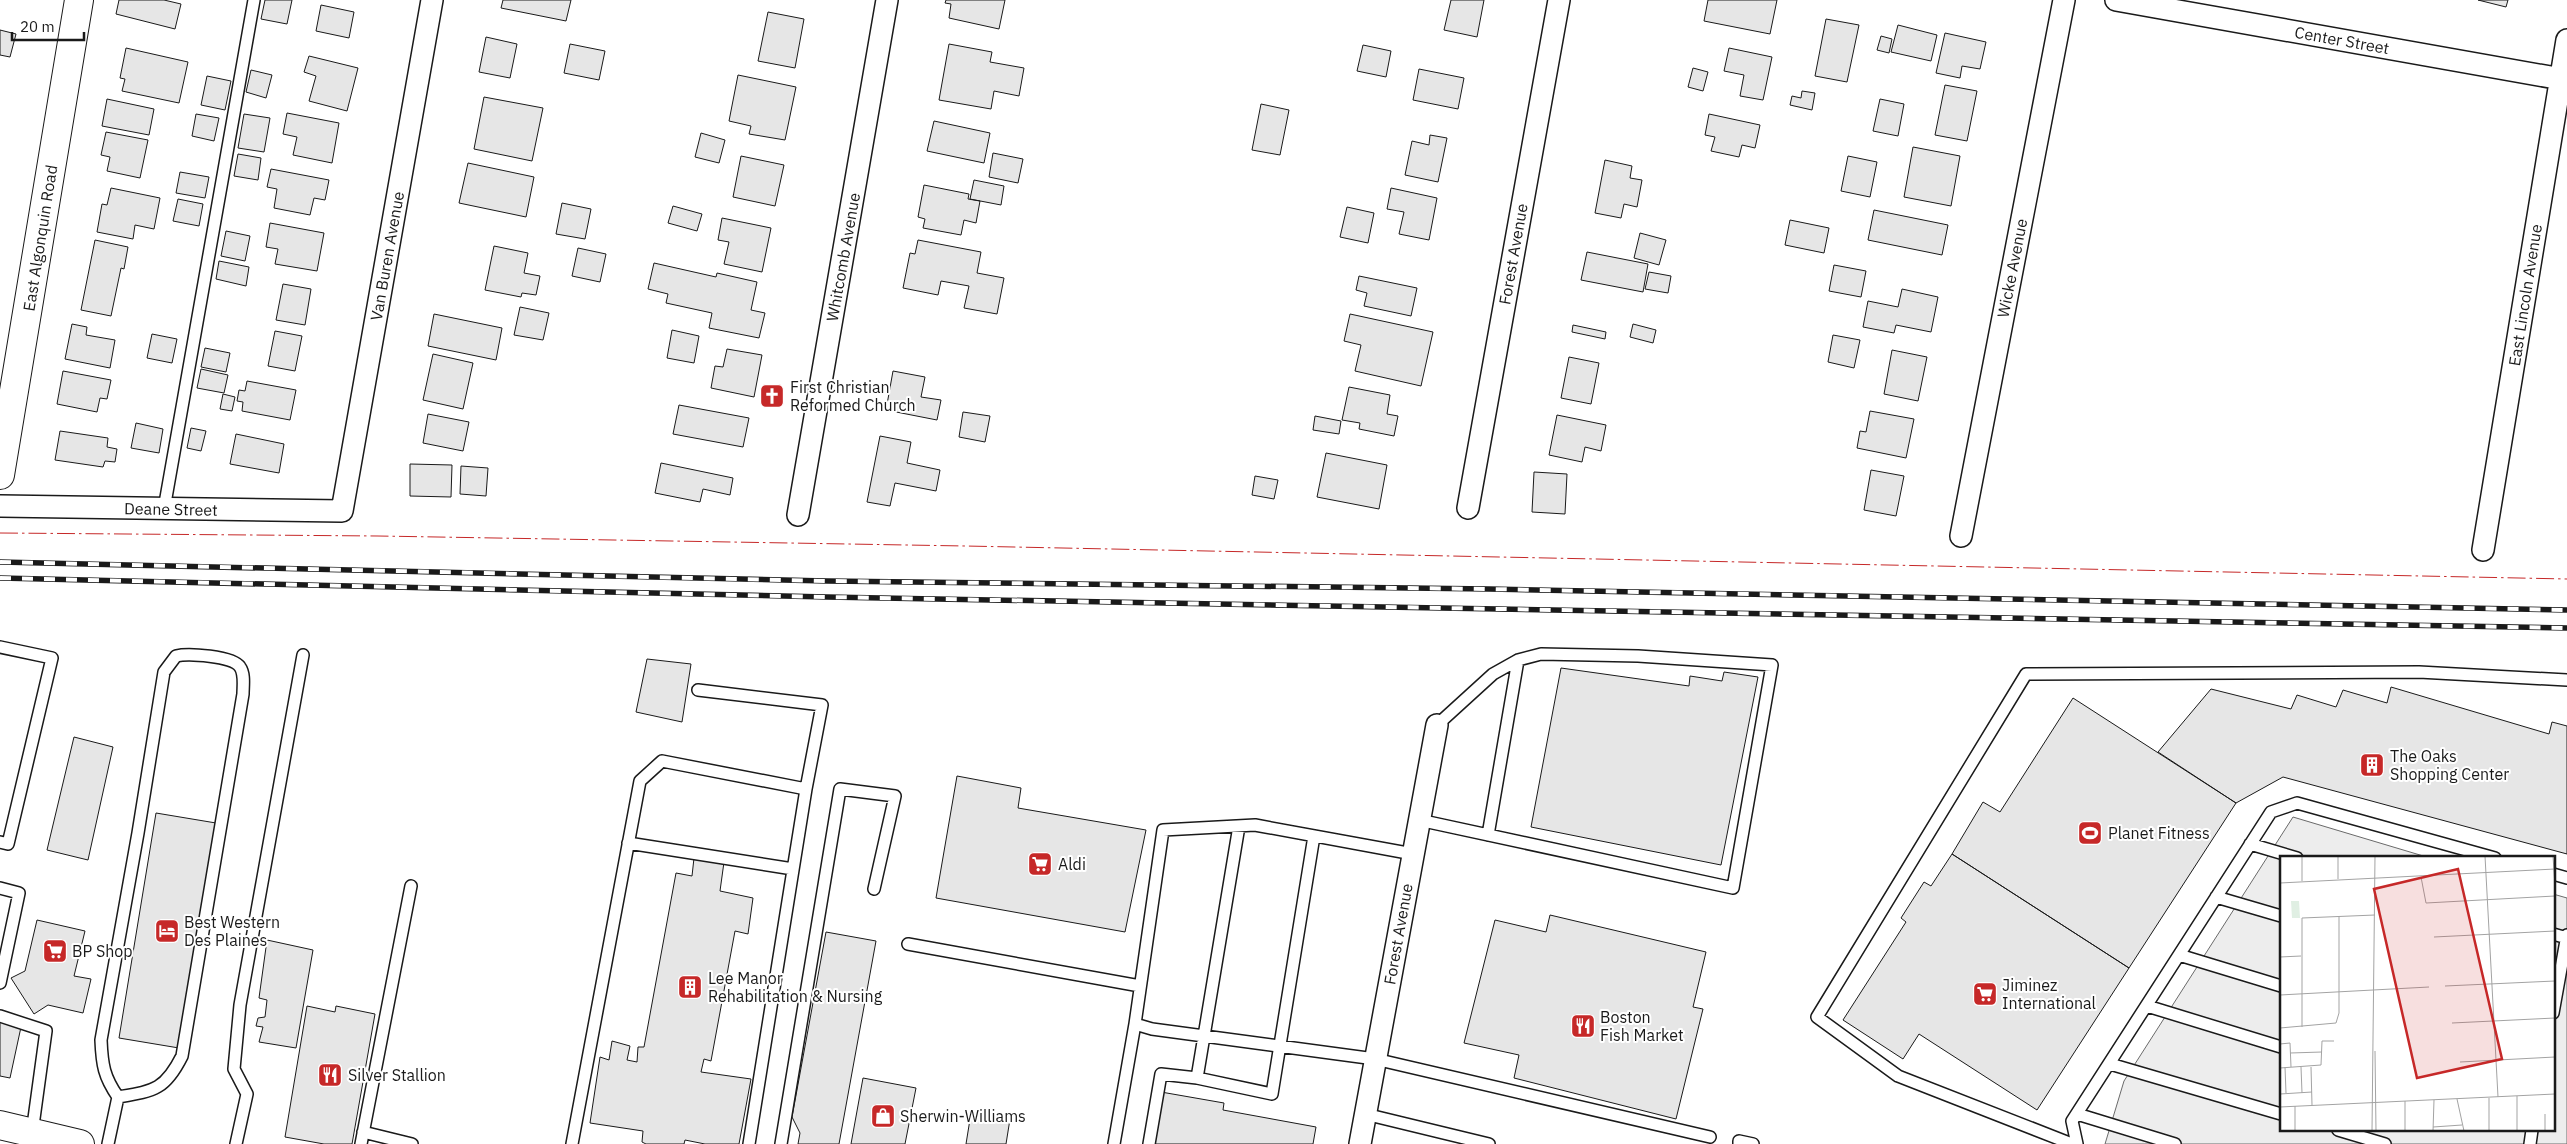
<svg xmlns="http://www.w3.org/2000/svg" width="2567" height="1144" font-family="'IBM Plex Sans',sans-serif">
<style>
.parking{fill:#ededed;stroke:#6a6a6a}
.building{fill:#e6e6e6;stroke:#1a1a1a}
.lines{fill:none;stroke-linecap:round;stroke-linejoin:round}
.service-casing{stroke:#1a1a1a;stroke-width:14}
.minor-casing{stroke:#1a1a1a;stroke-width:24}
.tertiary-casing{stroke:#1a1a1a;stroke-width:30}
.primary-casing{stroke:#1a1a1a;stroke-width:30}
.service{stroke:#fff;stroke-width:11}
.minor{stroke:#fff;stroke-width:21}
.tertiary{stroke:#fff;stroke-width:28}
.primary{stroke:#fff;stroke-width:28}
.rail-casing{stroke:#1a1a1a;stroke-width:5.5}
.rail{stroke:#fff;stroke-width:4;stroke-dasharray:11;stroke-linecap:butt}
.power{stroke:#c62828;stroke-width:1;stroke-dasharray:18 4 2.5 4;stroke-linecap:butt}
.labels{text-anchor:middle;stroke-width:4;stroke-linejoin:round;paint-order:stroke}
.street-label{font-size:16px;fill:#1a1a1a;stroke:#fff}
.poi-label{font-size:16px;fill:#1a1a1a;stroke:#fff;text-anchor:start}
.inset-road{fill:none;stroke:#a3a3a3;stroke-width:1}
.view{fill:#c62828;fill-opacity:0.15;stroke:#c62828;stroke-width:2.5}
.inset-edge{fill:none;stroke:#1a1a1a;stroke-width:2.5}
</style>
<rect width="100%" height="100%" fill="#fff"/>
<path class="parking" d="M2293,817l137,41h-149v272h272v-236l14,4v246h-462l19,-63z"/>
<path class="building" d="M119,0h45l17,4 -6,25 -59,-15z
M265,0h27l-5,24 -26,-5z
M503,0h68l-5,21 -65,-13z
M946,0h59l-6,29 -50,-11 2,-14 -6,-1z
M1451,0h33l-7,37 -33,-7z
M1708,0h69l-7,34 -66,-13z
M2478,0h30l-2,7z
M321,5l33,7 -5,26 -33,-7z
M768,12l36,7 -9,49 -37,-7z
M1826,19l33,6 -12,57 -32,-6z
M1898,25l39,10 -6,26 -40,-9z
M0,30l16,4 -6,23 -10,-2z
M1945,33l41,9 -6,27 -18,-3 -2,12 -24,-5z
M1881,36l11,3 -3,14 -12,-3z
M486,37l31,7 -7,34 -31,-6z
M570,44l35,7 -6,29 -35,-7z
M949,44l43,8 -2,10 34,6 -5,28 -25,-5 -3,18 -52,-9z
M1363,45l28,6 -5,26 -29,-6z
M126,48l62,14 -9,41 -57,-12 3,-12 -5,-1z
M1729,48l43,9 -9,43 -23,-4 4,-21 -20,-4z
M309,56l49,12 -11,43 -38,-10 7,-25 -12,-4z
M1693,68l15,4 -5,19 -15,-4z
M1419,69l45,9 -6,31 -45,-9z
M251,70l21,5 -6,23 -20,-6z
M738,75l58,12 -11,53 -36,-6 2,-8 -22,-5z
M207,76l24,5 -6,29 -24,-5z
M1945,85l32,6 -10,50 -32,-6z
M1802,91l13,2 -3,17 -22,-5 2,-9 9,2z
M484,97l59,11 -11,53 -58,-12z
M107,99l47,10 -5,26 -47,-9z
M1880,99l24,5 -6,32 -25,-5z
M1261,104l28,6 -9,45 -28,-5z
M287,113l52,10 -7,40 -39,-8 4,-18 -14,-3z
M196,114l23,4 -5,23 -22,-5z
M244,114l26,4 -6,34 -26,-4z
M1709,114l51,11 -5,23 -13,-3 -3,12 -28,-6 4,-14 -10,-2z
M934,121l56,12 -6,30 -57,-12z
M106,132l42,8 -8,38 -33,-7 3,-14 -9,-2z
M701,133l24,7 -6,23 -24,-6z
M1430,135l17,3 -9,44 -33,-7 7,-34 17,4z
M1913,147l47,9 -9,50 -47,-9z
M993,153l30,6 -5,24 -29,-6z
M238,154l23,4 -3,22 -24,-4z
M741,156l43,9 -9,41 -42,-9z
M1848,156l29,6 -7,35 -29,-6z
M1605,160l27,6 -2,12 12,2 -5,27 -13,-3 -3,14 -26,-5z
M468,163l66,14 -8,40 -67,-14z
M271,169l58,11 -4,20 -11,-2 -4,17 -36,-7 3,-19 -10,-2z
M180,172l29,5 -4,21 -29,-5z
M974,180l30,6 -3,19 -31,-6z
M924,185l45,9 -1,5 12,2 -4,22 -12,-3 -3,15 -38,-7 2,-9 -7,-2z
M111,188l49,10 -6,31 -19,-4 -2,14 -36,-7 5,-28 5,1z
M1391,188l46,10 -8,42 -30,-6 5,-22 -17,-3z
M178,199l25,5 -4,22 -26,-5z
M562,203l29,6 -6,30 -29,-5z
M673,206l29,8 -5,17 -29,-8z
M1347,207l27,6 -6,30 -28,-6z
M1874,210l74,15 -6,30 -74,-15z
M722,218l49,10 -9,44 -38,-8 5,-22 -11,-2z
M1790,220l39,8 -5,25 -39,-8z
M270,223l54,10 -7,38 -42,-7 3,-15 -12,-2z
M226,231l24,5 -5,25 -24,-5z
M1640,233l26,7 -7,25 -25,-7z
M95,240l33,7 -4,22 -3,-1 -10,48 -30,-6z
M918,240l63,12 -4,21 27,5 -7,36 -33,-6 5,-22 -28,-5 -3,14 -35,-7 7,-35 5,1z
M494,246l34,7 -4,20 16,3 -4,19 -14,-2 -1,4 -36,-7z
M578,248l28,6 -6,28 -28,-6z
M1587,252l61,12 -5,28 -62,-12z
M219,261l30,6 -3,19 -30,-7z
M654,263l62,14 1,-4 40,9 -6,28 14,3 -6,25 -50,-10 3,-15 -46,-10 2,-9 -20,-5z
M1834,265l32,6 -5,26 -32,-6z
M1649,272l22,4 -3,17 -23,-4z
M1359,276l58,12 -6,28 -47,-10 3,-13 -11,-3z
M283,284l28,5 -6,36 -29,-5z
M1902,289l36,8 -7,35 -35,-7 -2,8 -31,-6 5,-26 30,6z
M520,307l29,6 -6,27 -29,-5z
M434,314l68,14 -6,32 -68,-14z
M1350,314l83,18 -12,54 -66,-15 6,-26 -17,-4z
M72,324l15,3 -1,8 29,5 -5,28 -45,-9z
M1633,324l23,6 -3,13 -23,-6z
M1573,325l33,7 -1,7 -33,-7z
M672,330l27,6 -5,27 -27,-5z
M275,331l27,5 -7,35 -27,-5z
M152,334l25,5 -5,24 -25,-5z
M1833,335l27,5 -6,28 -26,-6z
M205,348l25,5 -4,19 -25,-5z
M727,349l35,6 -8,42 -43,-9 4,-22 8,1z
M1892,350l35,7 -9,44 -34,-7z
M433,354l40,9 -10,46 -40,-9z
M1569,357l30,6 -8,41 -30,-6z
M201,369l27,6 -4,18 -27,-5z
M63,371l48,9 -4,19 -7,-1 -3,14 -40,-8z
M893,371l32,6 -4,20 20,3 -4,20 -51,-10z
M247,381l49,9 -6,30 -48,-9 1,-9 -6,-1 2,-11 6,1z
M1349,387l41,8 -3,19 11,2 -4,20 -35,-7 1,-6 -18,-3z
M223,394l12,3 -3,14 -12,-2z
M679,405l70,13 -6,29 -70,-13z
M1870,411l44,8 -8,39 -49,-10 3,-17 6,1z
M963,412l27,4 -5,26 -26,-5z
M428,414l41,8 -6,29 -40,-8z
M1557,415l49,10 -5,26 -16,-4 -3,15 -33,-7z
M1315,416l26,5 -2,13 -26,-4z
M136,423l27,6 -4,24 -28,-5z
M191,428l15,3 -5,20 -14,-3z
M60,431l48,7 -1,9 10,2 -2,13 -10,-1 -2,6 -48,-7z
M236,434l48,10 -5,29 -49,-9z
M880,436l31,6 -4,21 33,7 -4,21 -41,-8 -5,23 -23,-4z
M1326,453l61,12 -8,44 -62,-12z
M661,463l72,15 -3,17 -27,-6 -3,13 -45,-9z
M410,464l42,1 -1,32 -41,-1z
M461,466l27,2 -2,28 -26,-2z
M1871,470l33,6 -8,40 -32,-6z
M1534,472l33,2 -2,40 -33,-2z
M1255,476l23,4 -4,19 -22,-4z
M647,659l44,5 -9,58 -46,-10z
M1561,668l128,18 1,-10 32,5 2,-9 34,5 -37,188 -190,-38z
M2391,687l158,47 3,-12 15,4v128l-284,-77 -47,26 -78,-51 53,-63 80,20 6,-14 39,12 7,-17 44,13z
M2073,698l163,105 -107,165 -177,-114 31,-52 17,10z
M74,737l39,10 -25,113 -41,-10z
M957,776l64,12 -3,20 128,22 -21,102 -189,-34z
M156,813l60,10 -37,225 -60,-10z
M1952,854l177,114 -92,142 -118,-76 -16,25 -60,-39 63,-98 -5,-4 23,-36 7,4z
M694,858l30,4 -4,29 33,7 -5,36 -13,-3 -24,130 -7,-2 -3,13 50,7 -12,65h-34l-20,-4 -1,4h-38l-4,-2 1,-11 -53,-8 10,-66 9,3 3,-19 18,5 -3,14 10,2 1,-15h6l32,-174 16,3z
M1550,915l156,37 -13,55 10,2 -27,110 -162,-41 5,-23 -55,-12 31,-123 51,12z
M37,920l48,11 -11,45 17,3 -8,34 -35,-8 -14,9 -23,-36 14,-7z
M826,932l50,9 -37,203h-41l2,-11 -8,-16z
M267,940l46,10 -17,98 -37,-6 4,-15 -7,-1 2,-8 7,-1 2,-17 -8,-2z
M307,1006l28,6 1,-6 39,8 -23,130h-28l-39,-7z
M0,1022l21,5 -11,51 -10,-2z
M863,1078l53,10 -11,56h-54z
M1161,1092l63,11 -1,7 93,17 -3,17h-161z
M971,1113l39,6 -4,25h-40z"/>
<g class="lines">
<defs>
<path id="service" d="M164,509l90,-509
M0,647l52,11 -44,186 -8,-2
M698,690l124,15 -16,84
M1419,820l314,68 39,-223 -134,-9 -97,-2 -23,6 -25,14 -56,51
M1239,826l-42,252 75,16 42,-258
M1488,835l30,-175
M628,843l165,26
M2250,844l47,14
M1413,854l-158,-29 -92,5 -28,194 17,5 223,30 335,78
M2553,874l14,4
M0,888l19,5 -19,90
M2216,897l65,19
M2553,934l14,4
M908,944l232,42
M2179,955l102,31
M2147,1006l134,41
M2553,1013l14,-78
M0,1016l46,15 -14,102
M2110,1064l171,50
M1365,1114l124,30
M2077,1114l98,30
M2338,1130l47,14
M363,1132l49,12
M108,1144l10,-47c-14,-20 -16,-32 -17,-57l37,-207 26,-161 12,-16c12,-3 57,0 64,11 5,7 3,19 3,27l-61,362c-17,34 -28,35 -64,41
M236,1144l11,-50 -13,-25 6,-64 63,-350
M361,1144l50,-258
M572,1144l68,-363 22,-20 144,28 -57,355
M781,1144l59,-355 55,7 -21,93
M1114,1144l21,-120
M1149,1144l12,-70 36,4
M1739,1144v-3l14,3
M2072,1144l-174,-68 -81,-59 209,-343 393,-2 148,8
M2077,1144l-5,-23 199,-309 26,-9 198,55
M2530,1144l2,-14"/>
<path id="minor" d="M2116,0l451,80
M0,506l342,5 90,-511
M1468,508l91,-508
M798,515l89,-515
M1961,536l103,-536
M2483,550l84,-510
M1360,1144l77,-419"/>
<path id="tertiary" d="M0,475l79,-475"/>
<path id="primary" d="M0,1125l80,19"/>
</defs>
<use href="#service" class="service-casing"/>
<use href="#minor" class="minor-casing"/>
<use href="#tertiary" class="tertiary-casing"/>
<use href="#primary" class="primary-casing"/>
<use href="#service" class="service"/>
<use href="#minor" class="minor"/>
<use href="#tertiary" class="tertiary"/>
<use href="#primary" class="primary"/>
<defs>
<path id="rail" d="M0,562l827,19 662,8 1078,21
M0,578l827,19 1740,31"/>
</defs>
<use href="#rail" class="rail-casing"/>
<use href="#rail" class="rail"/>
<path class="power" d="M0,533l378,3 587,10 1602,33"/>
</g>
<defs>
<symbol id="church-square" viewBox="-11 -11 22 22"><rect x="-9" y="-9" width="18" height="18" rx="4" fill="#c62828" stroke="#fff"/><path d="M-1.2-6h2.4v3.5h3.3v2.4h-3.3V6h-2.4V-.1h-3.3v-2.4h3.3Z" fill="#fff"/></symbol>
<symbol id="building-square" viewBox="-11 -11 22 22"><rect x="-9" y="-9" width="18" height="18" rx="4" fill="#c62828" stroke="#fff"/><path d="M-4-6H4V6H1V3H-1V6H-4ZM-2.5-4.3h1.7v1.8h-1.7ZM.8-4.3h1.7v1.8H.8ZM-2.5-1h1.7V.8h-1.7ZM.8-1h1.7V.8H.8Z" fill="#fff"/></symbol>
<symbol id="stadium-square" viewBox="-11 -11 22 22"><rect x="-9" y="-9" width="18" height="18" rx="4" fill="#c62828" stroke="#fff"/><path d="M0-5a6.5 5 0 1 0 0 10a6.5 5 0 1 0 0-10ZM-3.5-1.8h7v3.6h-7Z" fill="#fff"/></symbol>
<symbol id="supermarket-square" viewBox="-11 -11 22 22"><rect x="-9" y="-9" width="18" height="18" rx="4" fill="#c62828" stroke="#fff"/><path d="M-6-5.5h2.5l.6 2H6L4.5 2H-2.5L-4.4-4H-6ZM-1.5 3.2a1.3 1.3 0 1 0 .1 0ZM3 3.2a1.3 1.3 0 1 0 .1 0Z" fill="#fff"/></symbol>
<symbol id="hotel-square" viewBox="-11 -11 22 22"><rect x="-9" y="-9" width="18" height="18" rx="4" fill="#c62828" stroke="#fff"/><path d="M-6-4.5h1.5V1H6V5H4.5V3h-9V5H-6ZM-4 0a1.8 1.8 0 1 1 3.6 0ZM.5 0V-2.5h3Q6-2.5 6 0Z" fill="#fff"/></symbol>
<symbol id="restaurant-square" viewBox="-11 -11 22 22"><rect x="-9" y="-9" width="18" height="18" rx="4" fill="#c62828" stroke="#fff"/><path d="M-5-6h1v4h1v-4h1v4h1v-4h1v5L-1.5 .5V6h-2V.5L-5-1ZM5-6V6H3V1.5H1.5Q1.5-4 5-6Z" fill="#fff"/></symbol>
<symbol id="shop-square" viewBox="-11 -11 22 22"><rect x="-9" y="-9" width="18" height="18" rx="4" fill="#c62828" stroke="#fff"/><path d="M-5-2.5h2.3a2.7 3.5 0 0 1 5.4 0H5L5.5 6h-11ZM-1.5-2.5h3a1.5 2.3 0 0 0-3 0Z" fill="#fff"/></symbol>
</defs>
<g fill-rule="evenodd">
<use href="#church-square" x="758" y="382" width="28" height="28"/>
<use href="#building-square" x="2358" y="751" width="28" height="28"/>
<use href="#stadium-square" x="2076" y="819" width="28" height="28"/>
<use href="#supermarket-square" x="1026" y="850" width="28" height="28"/>
<use href="#hotel-square" x="153" y="917" width="28" height="28"/>
<use href="#supermarket-square" x="41" y="937" width="28" height="28"/>
<use href="#building-square" x="676" y="973" width="28" height="28"/>
<use href="#supermarket-square" x="1971" y="980" width="28" height="28"/>
<use href="#restaurant-square" x="1569" y="1012" width="28" height="28"/>
<use href="#restaurant-square" x="316" y="1061" width="28" height="28"/>
<use href="#shop-square" x="869" y="1102" width="28" height="28"/>
</g>
<g class="labels">
<g class="street-label">
<text transform="translate(2342 40) rotate(10)" y="6">Center Street</text>
<text transform="translate(40 238) rotate(-81)" y="6">East Algonquin Road</text>
<text transform="translate(1513 254) rotate(-80)" y="6">Forest Avenue</text>
<text transform="translate(387 256) rotate(-80)" y="6">Van Buren Avenue</text>
<text transform="translate(843 257) rotate(-80)" y="6">Whitcomb Avenue</text>
<text transform="translate(2012 268) rotate(-79)" y="6">Wicke Avenue</text>
<text transform="translate(2525 295) rotate(-81)" y="6">East Lincoln Avenue</text>
<text transform="translate(171 509) rotate(1)" y="6">Deane Street</text>
<text transform="translate(1398 934) rotate(-80)" y="6">Forest Avenue</text>
</g>
<g class="poi-label">
<text x="790" y="393">First Christian<tspan x="790" dy="18">Reformed Church</tspan></text>
<text x="2390" y="762">The Oaks<tspan x="2390" dy="18">Shopping Center</tspan></text>
<text x="2108" y="839">Planet Fitness</text>
<text x="1058" y="870">Aldi</text>
<text x="184" y="928">Best Western<tspan x="184" dy="18">Des Plaines</tspan></text>
<text x="72" y="957">BP Shop</text>
<text x="708" y="984">Lee Manor<tspan x="708" dy="18">Rehabilitation &amp; Nursing</tspan></text>
<text x="2002" y="991">Jiminez<tspan x="2002" dy="18">International</tspan></text>
<text x="1600" y="1023">Boston<tspan x="1600" dy="18">Fish Market</tspan></text>
<text x="348" y="1081">Silver Stallion</text>
<text x="900" y="1122">Sherwin-Williams</text>
</g>
</g>
<g transform="translate(2280 856)">
<rect width="275" height="275" fill="#fff"/>
<path d="M11,45h8l1,17h-8z" fill="#e0efe3"/>
<path class="inset-road" d="M205,0l13,241M273,0l2,30M141,21l5,26 129,-7M58,23v-23M22,25v-25M0,27l275,-14M154,81l121,-6M0,101l21,-1M165,130l110,-5M0,139l149,-8M172,167l103,-5M22,171v-109l73,-3M0,172l56,-5 3,-10v-97M0,188l10,-1 1,24M95,195l1,80M10,197l32,-1M180,206l95,-5M5,211l1,26M21,211l1,26M31,211l1,38M0,212l41,-3 1,-24h12M0,238l32,-2M209,242v33M177,243l7,32M15,250v25M0,251l275,-13M153,271l29,-2M92,275l3,-275M125,275v-30M153,275l1,-31M237,275v-35M265,275v-17"/>
<path class="view" d="M178,13l44,190 -85,19 -43,-189z"/>
<rect width="275" height="275" class="inset-edge"/>
</g>
<path d="M12 32v8h72v-8" fill="none" stroke="#1a1a1a" stroke-width="2.5"/>
<text x="20" y="32" font-size="15" fill="#1a1a1a" stroke="#ffffff" stroke-width="4" paint-order="stroke">20 m</text>
</svg>
